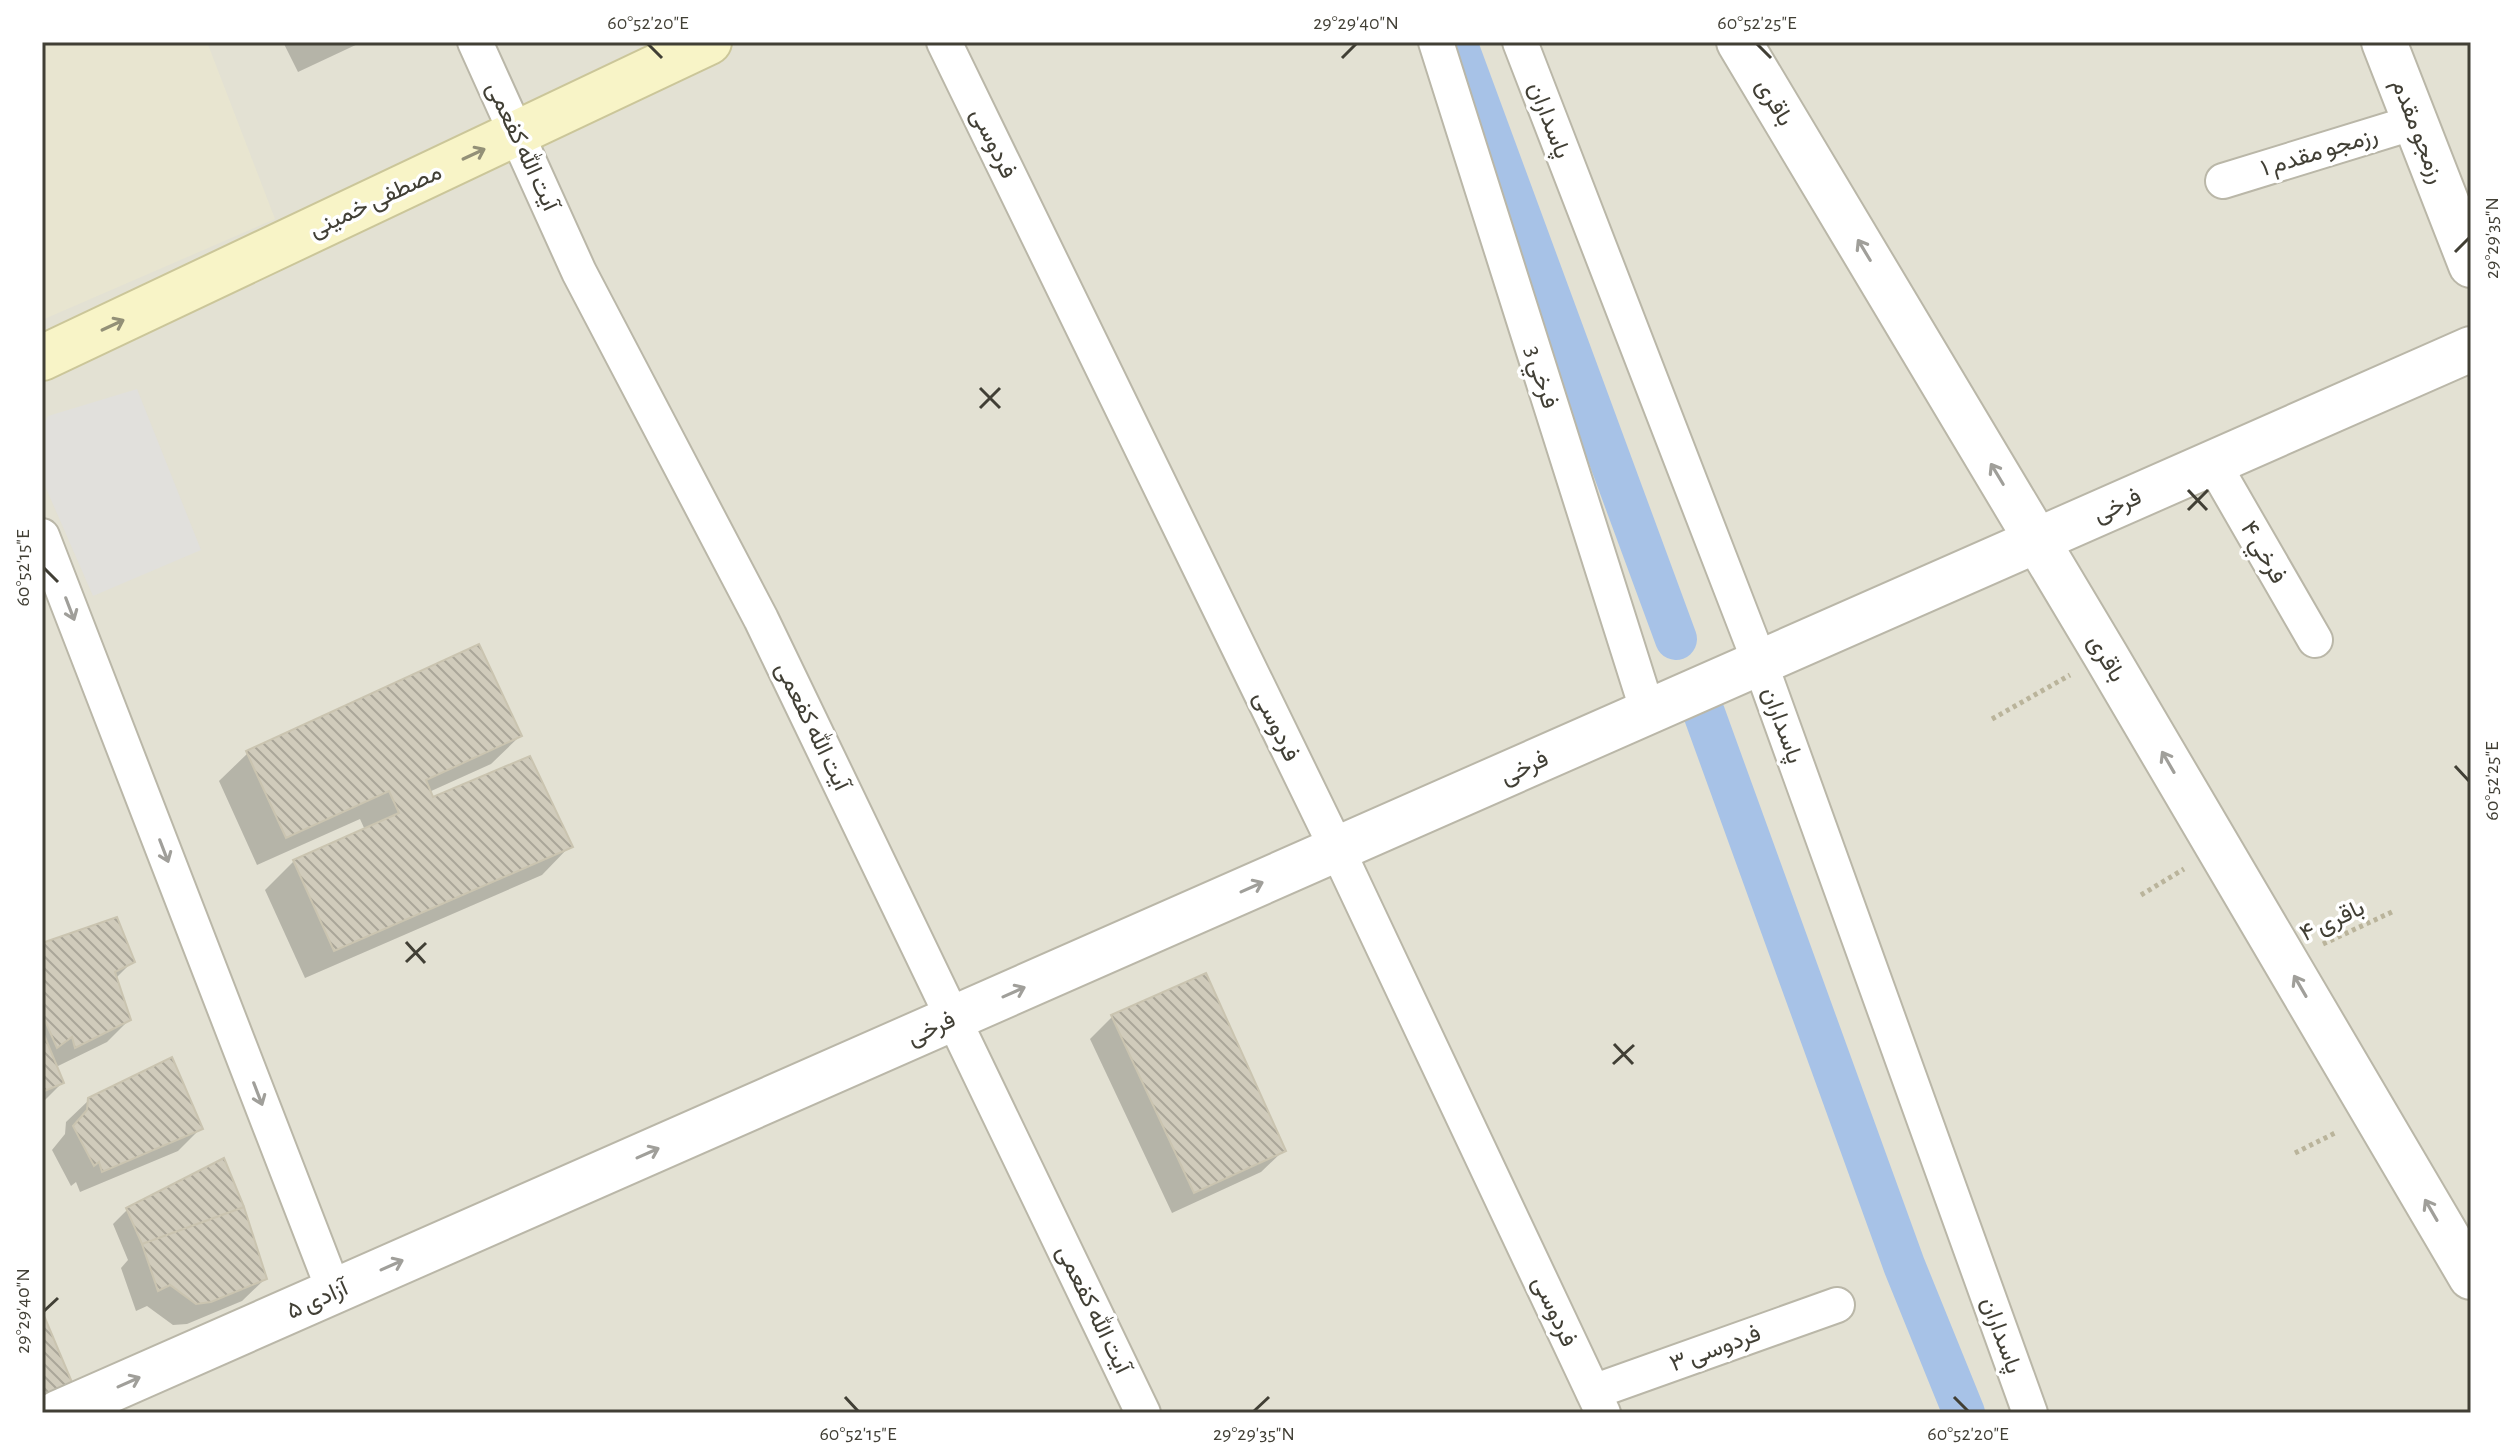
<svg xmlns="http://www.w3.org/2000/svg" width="2513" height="1455" font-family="'Alegreya Sans',Vazirmatn,sans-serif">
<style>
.residential{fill:#e3e1d3}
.education{fill:#e8e5d0}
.parking{fill:#e1e0dc}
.shadow{fill:#0003}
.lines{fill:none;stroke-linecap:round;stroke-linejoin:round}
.canal{stroke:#a7c2e7;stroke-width:42}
.building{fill:url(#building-back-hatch);stroke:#cac4b0;stroke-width:2}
.minor-casing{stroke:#bab7a8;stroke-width:38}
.tertiary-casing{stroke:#bab7a8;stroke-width:48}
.secondary-casing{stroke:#cbc699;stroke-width:48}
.path{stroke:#bab49b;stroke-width:5;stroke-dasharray:4 4;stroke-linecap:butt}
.minor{stroke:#fff;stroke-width:34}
.tertiary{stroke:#fff;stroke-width:44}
.secondary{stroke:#f8f4c7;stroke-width:44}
.oneway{stroke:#939077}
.oneway2{stroke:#a09f9a}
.ticks{fill:none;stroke:#413f35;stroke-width:3}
.labels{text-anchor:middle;stroke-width:7;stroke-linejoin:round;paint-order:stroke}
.street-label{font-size:24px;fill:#413f35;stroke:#fff}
.neatline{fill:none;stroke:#413f35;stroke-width:3}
.ticks-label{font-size:20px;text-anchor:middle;fill:#413f35}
</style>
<defs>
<pattern id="building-back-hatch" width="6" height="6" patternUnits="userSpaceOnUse" patternTransform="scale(2)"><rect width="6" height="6" fill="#d0cbbb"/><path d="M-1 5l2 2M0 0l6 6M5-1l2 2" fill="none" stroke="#aaa699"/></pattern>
</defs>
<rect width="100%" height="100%" fill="#f0eee5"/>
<path class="residential" d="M42,42h2429v1371h-2429z"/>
<path class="education" d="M42,42h165l68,177 -233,101z"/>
<path class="parking" d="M137,389l64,161 -108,46 -51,-117v-51l6,-12z"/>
<path class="shadow" d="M283,42h79l-64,30z
M520,736l-29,28 -62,28 3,8 138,46 -28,29 -237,103 -40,-88 29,-29 71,-31 -5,-11 -103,46 -38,-84 29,-28z
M42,945l91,16 -18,18 14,41 -22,22 -51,25 6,16 -20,20z
M1112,1017l172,133 -23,22 -89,41 -82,-174z
M89,1100l111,29 -22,22 -98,41 -4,-10 -5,4 -19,-36 13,-16 1,-12z
M128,1209l137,70 -23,22 -55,23 -14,1 -26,-19 -11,5 -15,-43 7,-8 -15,-36z"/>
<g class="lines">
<path class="canal" d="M1456,42l220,597
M1704,713l200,552 60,148"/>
</g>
<path class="building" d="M479,644l43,92 -96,44 7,17 97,-41 43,91 -239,104 -41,-91 106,-47 -10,-22 -103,47 -40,-87z
M117,917l18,45 -20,10 16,48 -56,28 -3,-11 -15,11 -15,-34v-71z
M1206,973l80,178 -92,42 -83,-178z
M42,1030l22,53 -22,9z
M172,1057l31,72 -101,43 -3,-10 -5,4 -21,-40 14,-16 1,-12z
M224,1158l20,49 -102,37 -16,-36z
M244,1207l23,72 -56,23 -15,2 -26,-19 -12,6 -16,-47z
M42,1311l37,88 -37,14z"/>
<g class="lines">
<defs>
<path id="minor" d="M475,42l104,230 182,347 382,794
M944,42l393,807 266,564
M1436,42l212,670
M1520,42l240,621 270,750
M2223,181l192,-59
M2213,463l102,177
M42,536l292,755
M1593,1392l244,-87"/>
<path id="tertiary" d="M1739,42l367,614 365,621
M2384,42l87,223
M58,1413l2413,-1064"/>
<path id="secondary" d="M42,358l667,-316"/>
</defs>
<use href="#minor" class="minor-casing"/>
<use href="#tertiary" class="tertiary-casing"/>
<use href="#secondary" class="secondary-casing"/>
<path class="path" d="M1992,719l78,-44
M2141,895l43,-26
M2323,944l71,-33
M2295,1153l42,-21"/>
<use href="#minor" class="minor"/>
<use href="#tertiary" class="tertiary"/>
<use href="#secondary" class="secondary"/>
</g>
<defs><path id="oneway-shaft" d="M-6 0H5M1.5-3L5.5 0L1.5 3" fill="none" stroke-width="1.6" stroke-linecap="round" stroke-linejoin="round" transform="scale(2)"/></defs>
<g class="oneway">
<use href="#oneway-shaft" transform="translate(474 154) rotate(-25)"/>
<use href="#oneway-shaft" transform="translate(113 325) rotate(-25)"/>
</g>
<g class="oneway2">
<use href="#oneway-shaft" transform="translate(1864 250) rotate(-121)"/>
<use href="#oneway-shaft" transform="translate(1997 474) rotate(-121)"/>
<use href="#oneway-shaft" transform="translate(70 609) rotate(69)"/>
<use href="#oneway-shaft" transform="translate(2168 762) rotate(-120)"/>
<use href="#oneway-shaft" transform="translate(164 851) rotate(69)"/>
<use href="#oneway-shaft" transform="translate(1252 887) rotate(-24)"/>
<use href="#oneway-shaft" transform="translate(2300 986) rotate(-120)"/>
<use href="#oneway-shaft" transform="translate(1014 992) rotate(-24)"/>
<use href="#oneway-shaft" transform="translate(258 1094) rotate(69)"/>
<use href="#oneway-shaft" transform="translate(648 1153) rotate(-24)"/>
<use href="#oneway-shaft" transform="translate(2431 1210) rotate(-120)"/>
<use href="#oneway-shaft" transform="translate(392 1265) rotate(-24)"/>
<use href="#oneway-shaft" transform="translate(129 1382) rotate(-24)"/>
</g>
<path class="ticks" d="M648,44l14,14M1757,44l14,14M1342,58l14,-14M2455,252l14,-14M980,388l20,20M980,408l20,-20M2188,490l19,20M2188,510l20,-20M44,568l14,14M2455,766l14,15M406,942l19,21M406,962l20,-19M1614,1044l19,20M1613,1064l21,-19M44,1311l14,-13M845,1397l13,14M1954,1397l14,14M1254,1411l15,-14"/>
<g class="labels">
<g class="street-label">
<text transform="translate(1775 102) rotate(59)" y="8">باقری</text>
<text transform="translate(1550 120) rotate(69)" y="8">پاسداران</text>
<text transform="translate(2419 131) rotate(69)" y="8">رزمجو مقدم</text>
<text transform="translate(994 143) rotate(64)" y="8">فردوسی</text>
<text transform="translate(523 146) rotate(65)" y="8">آیت الله کفعمی</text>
<text transform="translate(2319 151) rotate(-17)" y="8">رزمجو مقدم ۱</text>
<text transform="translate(375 200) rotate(-25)" y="8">مصطفی خمینی</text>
<text transform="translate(1542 377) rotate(73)" y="8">فرخي 3</text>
<text transform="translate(2117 505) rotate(-24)" y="8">فرخی</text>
<text transform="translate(2264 552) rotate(60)" y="8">فرخي ۴</text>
<text transform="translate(2107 658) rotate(59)" y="8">باقری</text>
<text transform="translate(1783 725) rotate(70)" y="8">پاسداران</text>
<text transform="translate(813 726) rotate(64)" y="8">آیت الله کفعمی</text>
<text transform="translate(1277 726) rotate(64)" y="8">فردوسی</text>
<text transform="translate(1524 767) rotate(-24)" y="8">فرخی</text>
<text transform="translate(2332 920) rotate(-25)" y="8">باقری ۴</text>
<text transform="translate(931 1028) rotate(-24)" y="8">فرخی</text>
<text transform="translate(317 1299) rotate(-24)" y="8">آزادی ۵</text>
<text transform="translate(1094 1309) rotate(64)" y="8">آیت الله کفعمی</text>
<text transform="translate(1555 1311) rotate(65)" y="8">فردوسی</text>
<text transform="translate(2002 1335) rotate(70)" y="8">پاسداران</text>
<text transform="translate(1715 1348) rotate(-20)" y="8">فردوسی ۳</text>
</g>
</g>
<rect width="2513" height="1455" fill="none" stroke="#ffffff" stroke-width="88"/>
<rect x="44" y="44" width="2425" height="1367" class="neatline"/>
<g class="ticks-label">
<text x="648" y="29">60°52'20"E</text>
<text x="1356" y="29">29°29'40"N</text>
<text x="1757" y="29">60°52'25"E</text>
<text transform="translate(2491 238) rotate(-90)" y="7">29°29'35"N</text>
<text transform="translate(22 568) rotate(-90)" y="7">60°52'15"E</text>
<text transform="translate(2491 781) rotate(-90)" y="7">60°52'25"E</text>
<text transform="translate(22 1311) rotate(-90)" y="7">29°29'40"N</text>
<text x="858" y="1440">60°52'15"E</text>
<text x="1254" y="1440">29°29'35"N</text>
<text x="1968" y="1440">60°52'20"E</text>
</g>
</svg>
